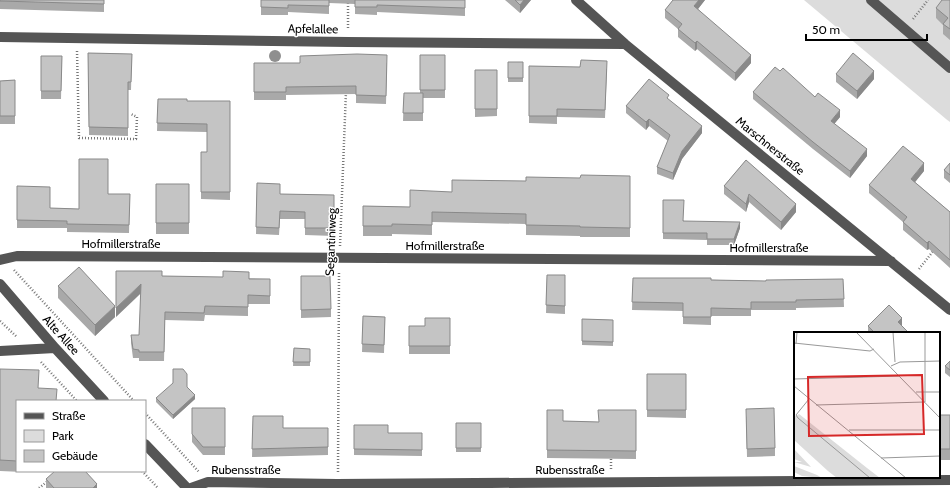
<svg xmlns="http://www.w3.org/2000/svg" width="950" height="488" font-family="Cabin,sans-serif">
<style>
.green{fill:#dcdcdc}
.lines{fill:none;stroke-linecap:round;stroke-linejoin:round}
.path{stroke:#777;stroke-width:2.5;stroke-dasharray:1 2;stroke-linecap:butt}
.minor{stroke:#555;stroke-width:10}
.tree{fill:#8f8f8f}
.wall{fill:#a9a9a9}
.shaded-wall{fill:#898989}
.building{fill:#c4c4c4;stroke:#898989}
.labels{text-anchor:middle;stroke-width:3;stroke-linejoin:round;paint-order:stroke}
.street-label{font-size:12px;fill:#000;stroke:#fff}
.inset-road{fill:none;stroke:#999;stroke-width:1}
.view{fill:#d62828;fill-opacity:0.15;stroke:#d62828;stroke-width:2}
.inset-edge{fill:none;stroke:#000;stroke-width:2}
</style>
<rect width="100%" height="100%" fill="#fff"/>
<path class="green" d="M804,0h146v122l-4,-3z"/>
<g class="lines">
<path class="path" d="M348,0v30
M913,19l15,-19
M77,51l2,87 57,1 1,-22 -6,-3
M340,246l6,-155
M919,269l15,-19
M14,270l120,131
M0,321l17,16
M41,362l36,39
M145,413l54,59
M611,459v12
M142,471l16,17
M338,472l1,-201
M39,488l9,-7"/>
<path class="minor" d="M576,0l49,44 325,266
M871,0l79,68
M0,37l348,5 277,2
M0,260l17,-4 874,5
M0,284l55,64 49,53
M0,351l55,-3
M145,444l42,44
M191,488l17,-6 129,2 613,-4"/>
</g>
<circle class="tree" cx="275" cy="56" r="6"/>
<path class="wall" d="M0,0h104v12l-104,-3z
M261,0h204v16l-88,-4v3l-22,-1v-10l-26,-1v11l-41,-2v3h-27z
M505,0h26l-11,13z
M673,0h32l-7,9 53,54 -16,18 -38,-32 -2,2 -17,-14v-8l-13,-11v-8z
M950,0v40l-7,-6v-9l-7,-7v-10z
M88,53l44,1 -1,36h-3v46l-39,-1z
M420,55h25v43h-22v23h-20l1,-28h16z
M41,56h21l-1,43h-20z
M508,62h15v20h-15z
M254,63h133l-1,41 -30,-1v-9l-70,1v5h-32z
M529,66l78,3 -2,49 -48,-1v7l-28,-1z
M475,70h22v46l-22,1z
M836,74l38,5 -17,20 -21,-17z
M15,80v44h-15v-43z
M753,92l87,25 -6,7 33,32 -17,22 -37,-29 -60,-50z
M158,99l29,2h43v99l-29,-1v-47h6v-20l-50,-1z
M669,100l33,33 -20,26 -9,21 -16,-6v-7l11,-26 -19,-15 -3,4 -20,-17v-7z
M746,160l50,52 -15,18 -32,-28 -3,10 -22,-18v-8z
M950,163v20l-6,-5v-8z
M924,171l-9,11 35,30v56l-21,-19 -2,1 -24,-20v-8l-34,-29v-8z
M630,176v61h-50v-1l-54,-1v-11l-94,-2v13l-40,-1v2h-29v-30l47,1 42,-15 74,-11 54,-3z
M257,183l23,11 54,1v41l-29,-1v-16h-25l-1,16 -23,-1z
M156,184h33v50h-33z
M17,186l33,22 29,1 29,-15h22l-1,39 -62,-1v-4h-50z
M663,200l21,21 56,7 -6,17h-27v-5l-44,-1z
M162,271v5l108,3v25h-22v12l-43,-1 -1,6 -39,-1 -1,41h-25v-3h-6l-2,-15v-8h8l2,-42 -25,24z
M547,275h18v39l-19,-1z
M301,276l30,33v8l-30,1z
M633,278l133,3 77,-2 1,28 -48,1v2h-45v6h-40v9l-28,-1v-13l-51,-1z
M58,286l57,31 -20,19 -37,-38z
M363,316l22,1 -1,36 -22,-1z
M450,318v36h-41v-28h16z
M582,319l31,1v26l-31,-1z
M868,326h34l7,7h-41z
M294,348l16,1v17h-17z
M950,361v16l-5,-4v-7z
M0,369l17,32v70h6v1l-23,-1z
M647,374h39v44l-39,-1z
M187,387l8,12 -22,20 -17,-17v-4z
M192,408h33v47h-22l-11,-13z
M547,410l16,11 36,1 37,-12v49l-89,-1z
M939,415h11v45h-11z
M253,416l30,12h45v27l-76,2z
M746,416l29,32v8l-28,1z
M456,423h25v29h-25z
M354,425l34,8h34v23l-68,-1z
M46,479l51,9h-51z"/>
<path class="shaded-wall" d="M524,0h7l-11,13v-8z
M699,0h6l-11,14v-8z
M697,41v8l-2,2v-8z
M751,55v8l-16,18v-8z
M874,71v8l-17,20v-8z
M840,110v7l-9,11v-7z
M649,119v7l-3,4v-8z
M702,126v7l-20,26 -9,21v-7l9,-22z
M867,149v7l-17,22v-7z
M924,163v8l-13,16v-8z
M749,194v8l-3,10v-8z
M796,204v8l-15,18v-8z
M740,222v6l-6,17v-6z
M929,241v8l-2,1v-7z
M141,284v9l-25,24v-9z
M115,306v11l-20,19v-11z
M902,318v8l-4,-4z
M195,395v4l-22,20v-4z
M97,484v4h-4z"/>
<path class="building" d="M0,0h104v4l-104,-3z
M261,0h68v6l-41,-1v3l-27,-1z
M355,0h110v8l-88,-3v2h-22z
M515,0h9l-4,5z
M673,0h26l-5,6 57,49 -16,18 -38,-32 -2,2 -17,-14 4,-5 -17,-14z
M942,0h8v29l-7,-5 5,-6 -12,-10z
M88,53l44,1 -1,28h-3v46l-39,-1z
M853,53l21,18 -17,20 -21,-17z
M357,54l30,1 -1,41 -30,-1v-9l-70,1v5h-32v-29h46v-7z
M420,55h25v35h-25z
M41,56h21l-1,35h-20z
M581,60l26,1 -2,49 -48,-1v7h-28v-50l51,1z
M508,62h15v16h-15z
M775,67l5,4 3,-3 32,29 3,-4 22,17 -9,11 36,28 -17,22 -37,-29 -60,-50z
M475,70h22v39h-22z
M649,79l20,16 -2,3 35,28 -20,25 -9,22 -16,-6 13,-32 -21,-16 -3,3 -20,-16z
M15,80v36h-15v-35z
M404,93h19v20h-20z
M158,99h29v2h43v91h-29v-40h6v-28l-50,-1z
M903,146l21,17 -13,16 39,33v48l-21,-19 -2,2 -24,-21 4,-5 -38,-32z
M79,159h29v35h22l-1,31 -62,-1v-3l-50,-1v-34l33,1v21l29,1z
M746,160l50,44 -15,18 -32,-28 -3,10 -22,-18z
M950,163v12l-6,-5z
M581,175l49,1v52l-50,-1v-1l-54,-1v-11l-94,-2v13l-40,-1v2h-29v-20l47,1v-17l42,2v-12l74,1v-4l54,1z
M257,183l23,1v10l54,1v33h-29v-16l-25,-1 -1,17 -23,-1z
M156,184h33v39h-33z
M663,200h21l-1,21 57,1 -6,17h-27v-6h-44z
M79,267l36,39 -20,19 -37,-39z
M116,271h46v5l61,1v-6l26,1v7h21v17l-22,-1v12l-43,-1 -1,7 -39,-1 -1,40h-25v-2l-6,-1 -2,-14h8l2,-51 -25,24z
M547,275h18v31l-19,-1z
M301,276h29l1,33 -30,1z
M633,278h78v2l55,1v-1l77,-1 1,20 -48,1v2h-45v7l-40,-1v9h-28v-14l-51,-1z
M889,305l13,13 -4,4 11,11h-34l-7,-7z
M363,316l22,1 -1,28 -22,-1z
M425,318h25v28h-41v-20h16z
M582,319l31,1v22l-31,-1z
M294,348l16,1v13h-17z
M950,361v9l-5,-4z
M0,369l39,1 -1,18 19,1 -1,12h-39v60l-17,-1z
M173,369h10l4,5v13l8,8 -22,20 -17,-17 17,-15z
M647,374h39v36h-39z
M192,408h33v39h-22l-11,-13z
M774,408l1,40 -28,1 -1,-40z
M547,410h16v11l36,1 -1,-12h38v41l-89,-1z
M939,415h11v34h-11z
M253,416h30v12h45v19l-76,2z
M456,423h25v25h-25z
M354,425h34v8h34v17l-68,-1z
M55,471h30l12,13 -4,4h-39l-8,-9z"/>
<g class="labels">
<g class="street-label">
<text transform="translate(313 29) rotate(1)" y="4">Apfelallee</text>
<text transform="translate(770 146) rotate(39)" y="4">Marschnerstraße</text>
<text transform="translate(331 242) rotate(-88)" y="4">Segantiniweg</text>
<text x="121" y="248">Hofmillerstraße</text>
<text x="445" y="250">Hofmillerstraße</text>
<text x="769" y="252">Hofmillerstraße</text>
<text transform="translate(61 335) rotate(48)" y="4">Alte Allee</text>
<text x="246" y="474">Rubensstraße</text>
<text x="570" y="474">Rubensstraße</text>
</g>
</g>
<g transform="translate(794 332)">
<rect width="146" height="146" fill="#fff"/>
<path d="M5,82l68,54 13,10h-43l-9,-7 -34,-31v-23zM0,117l17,18 -17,-5h8l-8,-3zM0,134l23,9 5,3 -20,-2 -8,-4z" fill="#dcdcdc"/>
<path class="inset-road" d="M62,0l84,86M99,0l2,30M0,11l76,8 4,-2M2,12l1,-12M97,34l9,-4 40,-1M0,47l106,-3M0,54l112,92M122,60h24M15,67l-13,16 2,3 72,60M22,73l109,-3v-70M55,98h91M87,126l59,-2"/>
<path class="view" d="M128,43l2,59 -115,2 -1,-59z"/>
<rect width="146" height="146" class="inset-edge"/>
</g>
<rect x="16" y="400" width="130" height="72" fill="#ffffff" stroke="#999999"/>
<rect x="24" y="413" width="20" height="6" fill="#555555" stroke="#999999"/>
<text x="52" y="420" font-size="12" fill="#000000">Straße</text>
<rect x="24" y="430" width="20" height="12" fill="#dcdcdc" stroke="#999999"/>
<text x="52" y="440" font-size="12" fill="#000000">Park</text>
<rect x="24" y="450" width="20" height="12" fill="#c4c4c4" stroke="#999999"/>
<text x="52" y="460" font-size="12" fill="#000000">Gebäude</text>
<path d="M806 34v6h121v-6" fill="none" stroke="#000000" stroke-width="2"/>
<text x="812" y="34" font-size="12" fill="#000000" stroke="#ffffff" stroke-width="3" paint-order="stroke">50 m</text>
</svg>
